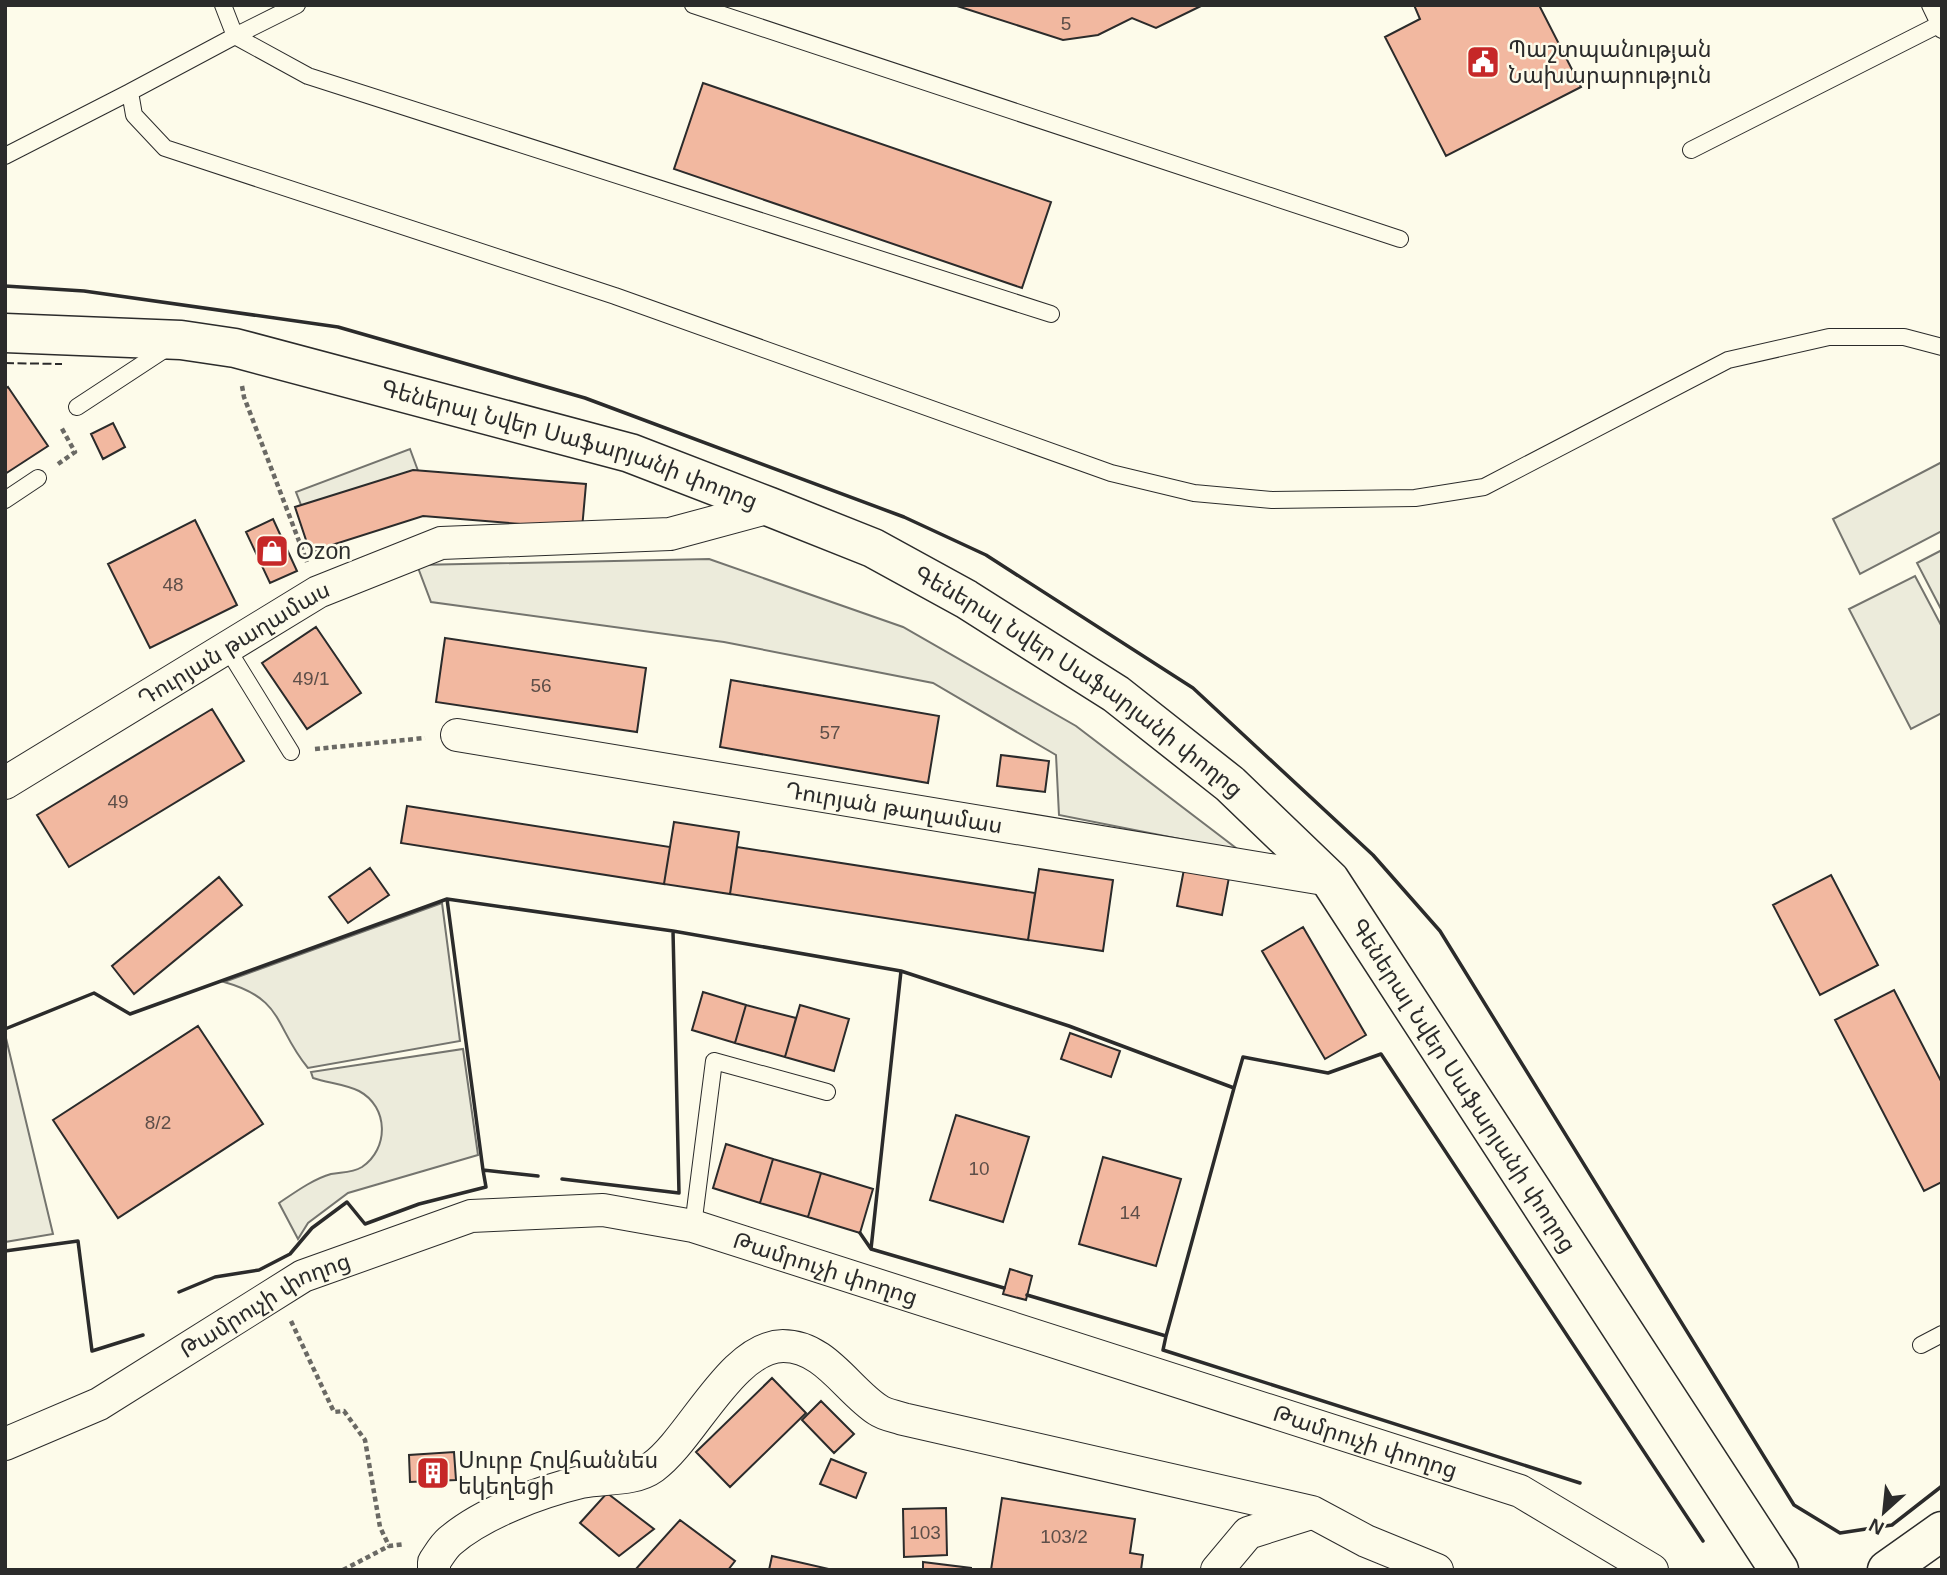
<svg xmlns="http://www.w3.org/2000/svg" width="1947" height="1575" font-family="Arial,'Noto Sans Armenian',sans-serif">
<style>
.green{fill:#ecebdb;stroke:#74746e;stroke-width:2}
.building{fill:#f2b8a0;stroke:#2b2b2b;stroke-width:2}
.lines{fill:none;stroke-linecap:round;stroke-linejoin:round}
.lane-casing{stroke:#2b2b2b;stroke-width:18}
.street-casing{stroke:#2b2b2b;stroke-width:34}
.secondary-casing{stroke:#2b2b2b;stroke-width:41}
.path{stroke:#6a6964;stroke-width:4.5;stroke-dasharray:5 3.5;stroke-linecap:butt}
.lane{stroke:#fdfbea;stroke-width:16}
.street{stroke:#fdfbea;stroke-width:32}
.secondary{stroke:#fdfbea;stroke-width:38}
.fence{stroke:#2b2b2b;stroke-width:2;stroke-dasharray:9 3.5;stroke-linecap:butt}
.wall{stroke:#2b2b2b;stroke-width:3.5}
.labels{text-anchor:middle;stroke-width:5;stroke-linejoin:round;paint-order:stroke}
.number-label{font-size:19px;fill:#5d4e48}
.poi-label{font-size:23px;fill:#2b2b2b;stroke:#fdfbea;text-anchor:start}
.street-label{font-size:23px;fill:#2b2b2b;stroke:#fdfbea}
</style>
<rect width="100%" height="100%" fill="#fdfbea"/>
<path class="green" d="M410,449l18,49 -113,43 -19,-49z
M1942,462v69l-82,43 -27,-55z
M1942,550v61l-25,-48z
M709,559l194,68 173,99 164,125 -181,-36 -3,-60 -123,-72 -209,-41 -293,-40 -14,-37z
M1915,576l27,51v86l-31,16 -62,-120z
M442,903l18,138 -152,27c-34,-41 -23,-69 -84,-86z
M5,1034l48,200 -48,8z
M463,1049l15,106 -130,38 -40,30 -10,16 -19,-36c15,-10 34,-24 52,-29 11,-2 21,-1 31,-7 27,-18 27,-60 -3,-76 -14,-7 -31,-8 -46,-13l-2,-6z"/>
<path class="building" d="M954,5h249l-47,23 -24,-10 -34,17 -35,5z
M1414,5h125l42,82 -135,69 -61,-119 35,-18z
M703,83l348,119 -29,86 -348,-119z
M8,387l40,59 -43,28v-85z
M113,423l12,24 -22,12 -12,-25z
M413,470l173,14 -4,45 -159,-13 -113,36 -15,-45z
M273,519l24,52 -27,12 -24,-51z
M195,520l42,85 -87,43 -42,-84z
M316,627l45,66 -54,36 -45,-66z
M445,638l201,30 -9,64 -201,-30z
M731,680l208,36 -11,67 -208,-36z
M212,709l32,52 -175,106 -32,-52z
M1001,755l48,6 -4,31 -48,-6z
M407,806l263,41 -6,37 -263,-41z
M674,822l65,10 -9,62 -66,-10z
M737,847l298,46 -7,47 -298,-46z
M1185,864l45,8 -8,43 -45,-9z
M370,868l19,27 -41,28 -19,-26z
M1039,869l74,11 -10,71 -75,-11z
M1831,875l47,90 -58,30 -47,-90z
M219,877l23,28 -108,89 -22,-28z
M1303,927l63,108 -41,24 -63,-108z
M1894,990l48,93v99l-18,9 -89,-171z
M703,992l43,13 -11,38 -43,-13z
M746,1005l50,13 -11,39 -50,-14z
M800,1005l49,14 -15,52 -49,-14z
M198,1026l65,98 -145,94 -65,-98z
M1070,1033l50,18 -9,26 -50,-18z
M956,1115l73,22 -26,85 -73,-22z
M726,1144l47,15 -13,44 -47,-15z
M1103,1157l78,22 -25,87 -77,-22z
M773,1159l48,14 -13,44 -48,-14z
M821,1173l52,16 -13,44 -52,-16z
M1010,1269l22,7 -6,24 -23,-6z
M772,1378l34,35 -76,74 -34,-35z
M821,1401l33,33 -20,19 -32,-33z
M454,1452l2,28 -46,2 -1,-27z
M831,1459l35,14 -10,25 -36,-14z
M607,1493l47,36 -35,27 -39,-33z
M1002,1498l133,21 -5,34 13,2 -2,15h-150z
M946,1508l1,47 -43,2 -1,-48z
M680,1520l55,41 -7,9h-93z
M772,1556l57,13 -1,1h-59z
M923,1562l48,6v2h-48z"/>
<g class="lines">
<defs>
<path id="lane" d="M223,5l12,31 -105,56 4,23 31,33 450,148 496,177 83,20 78,7 143,-2 69,-11 244,-127 101,-23h75l38,10
M693,5l707,234
M1930,5l12,25
M235,36l73,40 743,238
M235,36l62,-31
M1691,150l251,-127
M5,156l125,-64
M77,407l93,-61
M5,500l33,-22
M227,648l64,104
M693,1226l21,-165 113,31
M1921,1345l21,-11"/>
<g id="street">
<path id="s1" d="M457,735l873,145"/>
<path id="s2" d="M5,783l313,-191 123,-49 229,-9 100,-27"/>
<path id="s3" d="M5,1444l94,-40 204,-128 168,-60 132,-6 90,16 827,265 132,79"/>
<path d="M434,1570v-8c5,-7 9,-15 16,-21 33,-28 89,-49 131,-59 22,-5 53,-1 72,-15 39,-28 78,-120 130,-121 42,0 64,44 95,64 7,5 17,6 25,9l409,93 54,29 71,29"/>
<path d="M1217,1570l31,-37 63,-20"/>
</g>
<g id="secondary">
<path id="s4" d="M5,333l176,7 54,8 395,105 140,54 103,41 93,51 150,95 114,90 100,96 449,690"/>
<path d="M1887,1570l55,-39"/>
</g>
</defs>
<use href="#lane" class="lane-casing"/>
<use href="#street" class="street-casing"/>
<use href="#secondary" class="secondary-casing"/>
<path class="path" d="M242,386l2,11 63,165
M58,464l17,-12 -14,-25
M315,749l110,-11
M291,1321l43,91 10,-1 21,29 15,87 9,19 16,-2
M343,1570l46,-24"/>
<use href="#lane" class="lane"/>
<use href="#street" class="street"/>
<use href="#secondary" class="secondary"/>
<path class="fence" d="M5,363l57,1"/>
<path class="wall" d="M5,286l79,5 254,36 247,71 319,119 82,38 207,133 180,167 67,76 354,574 46,28 52,-8 50,-39
M5,1029l89,-36 36,21 317,-115
M1234,1088l9,-31 85,16 53,-19 322,487
M538,1176l-55,-6 -36,-271 226,32
M562,1179l117,14 -6,-262 228,40
M860,1233l11,16
M5,1251l73,-10 14,110 51,-16
M1004,1288l-133,-39 30,-278 168,55 165,62 -68,248 -139,-41
M179,1292l36,-15 44,-7 31,-16 22,-26 35,-26 18,22 54,-20 67,-17 -3,-17
M1166,1336l-3,14 417,133"/>
</g>
<defs>
<symbol id="civic-square" viewBox="-11 -11 22 22"><rect x="-9" y="-9" width="18" height="18" rx="4" fill="#c62828" stroke="#fdfbea"/><path d="M-.6-6.5H3V-4.5H.6V-3L4-1V1h2V6H-6V1h2V-1L-.6-3ZM-1.2 2.5V6h2.4V2.5Z" fill="#fff"/></symbol>
<symbol id="shop-square" viewBox="-11 -11 22 22"><rect x="-9" y="-9" width="18" height="18" rx="4" fill="#c62828" stroke="#fdfbea"/><path d="M-5-2.5h2.3a2.7 3.5 0 0 1 5.4 0H5L5.5 6h-11ZM-1.5-2.5h3a1.5 2.3 0 0 0-3 0Z" fill="#fff"/></symbol>
<symbol id="building-square" viewBox="-11 -11 22 22"><rect x="-9" y="-9" width="18" height="18" rx="4" fill="#c62828" stroke="#fdfbea"/><path d="M-4-6H4V6H1V3H-1V6H-4ZM-2.5-4.3h1.7v1.8h-1.7ZM.8-4.3h1.7v1.8H.8ZM-2.5-1h1.7V.8h-1.7ZM.8-1h1.7V.8H.8Z" fill="#fff"/></symbol>
</defs>
<g fill-rule="evenodd">
<use href="#civic-square" x="1464" y="43" width="38" height="38"/>
<use href="#shop-square" x="253" y="532" width="38" height="38"/>
<use href="#building-square" x="414" y="1454" width="38" height="38"/>
</g>
<g class="labels">
<g class="number-label">
<text x="1066" y="30">5</text>
<text x="173" y="591">48</text>
<text x="311" y="685">49/1</text>
<text x="541" y="692">56</text>
<text x="830" y="739">57</text>
<text x="118" y="808">49</text>
<text x="158" y="1129">8/2</text>
<text x="979" y="1175">10</text>
<text x="1130" y="1219">14</text>
<text x="925" y="1539">103</text>
<text x="1064" y="1543">103/2</text>
</g>
<g class="poi-label">
<text x="1508" y="57">Պաշտպանության<tspan x="1508" dy="26">Նախարարություն</tspan></text>
<text x="296" y="559">Ozon</text>
<text x="458" y="1468">Սուրբ Հովհաննես<tspan x="458" dy="26">եկեղեցի</tspan></text>
</g>
<g class="street-label">
<text dy="8" stroke="none"><textPath href="#s4" startOffset="579">Գեներալ Նվեր Սաֆարյանի փողոց</textPath></text>
<text dy="8" stroke="none"><textPath href="#s2" startOffset="268">Դուրյան թաղամաս</textPath></text>
<text dy="8" stroke="none"><textPath href="#s4" startOffset="1146">Գեներալ Նվեր Սաֆարյանի փողոց</textPath></text>
<text dy="8" stroke="none"><textPath href="#s1" startOffset="443">Դուրյան թաղամաս</textPath></text>
<text dy="8" stroke="none"><textPath href="#s4" startOffset="1713">Գեներալ Նվեր Սաֆարյանի փողոց</textPath></text>
<text dy="8" stroke="none"><textPath href="#s3" startOffset="884">Թամրուչի փողոց</textPath></text>
<text dy="8" stroke="none"><textPath href="#s3" startOffset="296">Թամրուչի փողոց</textPath></text>
<text dy="8" stroke="none"><textPath href="#s3" startOffset="1451">Թամրուչի փողոց</textPath></text>
</g>
</g>
<rect width="1947" height="1575" fill="none" stroke="#2b2b2b" stroke-width="14"/>
<g transform="translate(1884 1512) rotate(207)" stroke="#fdfbea" stroke-width="5" paint-order="stroke">
<path d="M0-5L12 26L0 18L-12 26Z" fill="#2b2b2b"/>
<text y="-10" font-size="19" font-weight="bold" text-anchor="middle" fill="#2b2b2b">N</text>
</g>
</svg>
